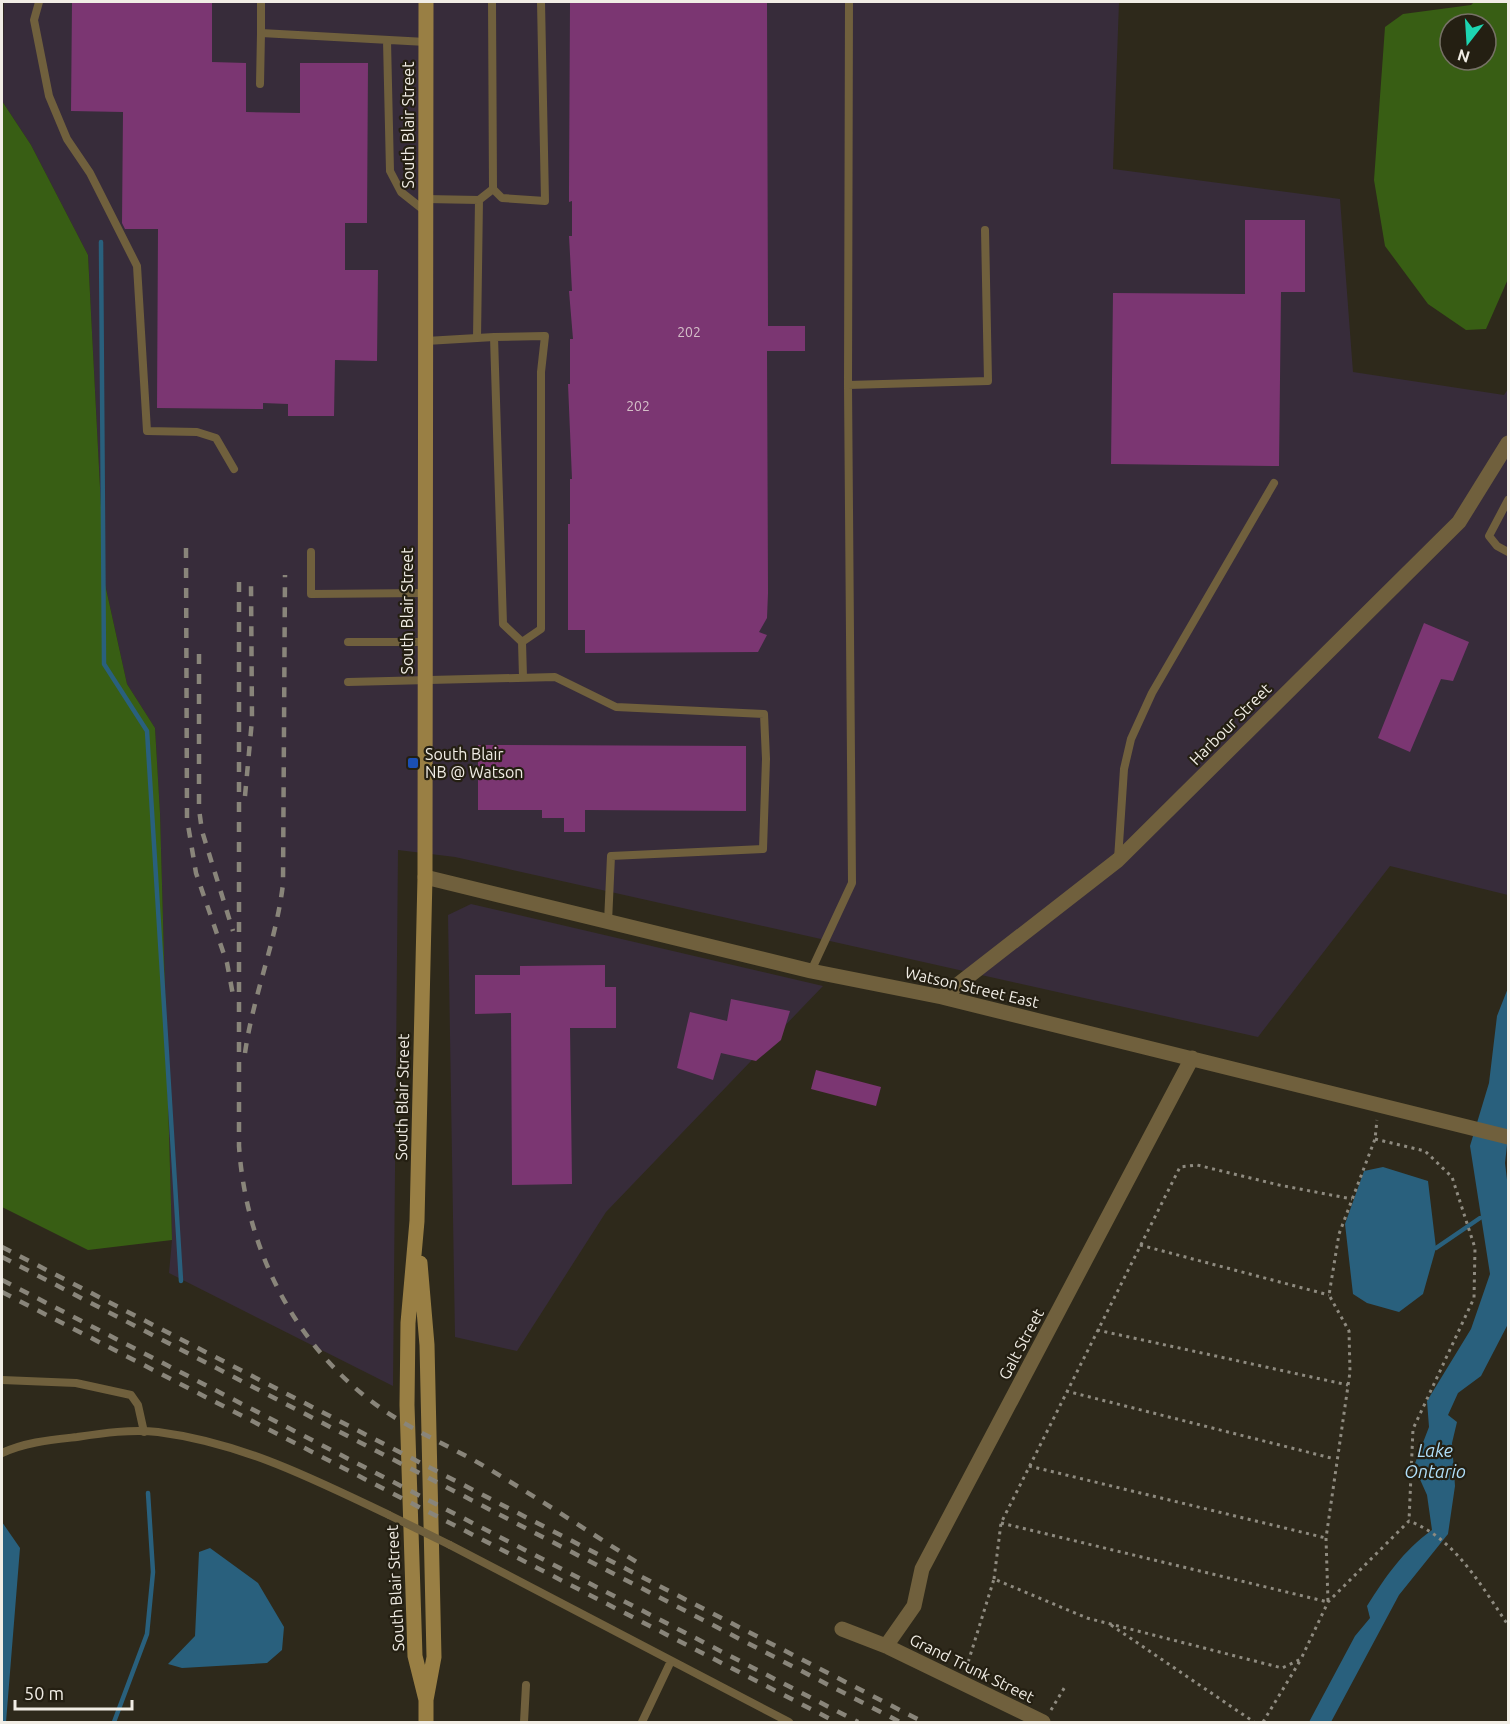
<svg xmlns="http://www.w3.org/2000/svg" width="1510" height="1724" font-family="Ubuntu,sans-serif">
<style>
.industrial{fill:#372c3a}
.green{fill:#385e14;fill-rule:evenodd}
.water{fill:#29607d}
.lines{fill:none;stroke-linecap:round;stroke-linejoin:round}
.stream{stroke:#29607d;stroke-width:4.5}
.building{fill:#7b3672}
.path{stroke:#8f8b80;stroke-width:3;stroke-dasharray:3 4.5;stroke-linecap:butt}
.lane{stroke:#70603d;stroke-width:8}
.street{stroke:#70603d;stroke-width:15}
.secondary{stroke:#997f44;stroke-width:15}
.rail{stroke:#89857a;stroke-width:4.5;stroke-dasharray:10 10;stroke-linecap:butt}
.lane-bridge{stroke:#70603d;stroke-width:8}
.transit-dot{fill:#1a4fb4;stroke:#241f12;stroke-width:2}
.labels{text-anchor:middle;stroke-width:4.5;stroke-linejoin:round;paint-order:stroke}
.number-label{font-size:14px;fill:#d4bfc8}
.street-label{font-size:16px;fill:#f1ede5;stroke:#241f12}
.poi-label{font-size:16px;fill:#f1ede5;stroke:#241f12;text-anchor:start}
.water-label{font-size:18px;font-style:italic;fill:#b0dffa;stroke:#241f12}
</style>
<rect width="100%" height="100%" fill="#2e291b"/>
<path class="industrial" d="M4,2h1115l-6,167 227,30 13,173 151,23 4,-6v506l-118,-29 -132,171 -803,-180 -57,-7 -5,536 -224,-113 3,-33 -12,-427 -5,-85 -28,-44 -22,-100 -17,-329 -57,-110 -29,-44z
M471,904l352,82 -217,226 -89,139 -62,-14 -7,-422z"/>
<path class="green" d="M1474,2h34v277l-22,50 -20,1 -38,-26 -43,-58 -11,-66 11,-153 18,-13 68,-9zM1450,24h36v36h-36z
M2,101l29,44 57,110 17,329 22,100 28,44 5,85 12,427 -84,10 -86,-43z"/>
<path class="water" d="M1508,988v148l-3,27 3,25v136l-27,52 -23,17 -10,22 9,7 -5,21 3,43 -7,48 -49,61 -68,127h-22l46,-86 15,-18 -3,-12c19,-30 36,-55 65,-76l-5,-35 -13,-29 15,-39 -2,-26 44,-72 19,-55 -20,-128 19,-63 8,-67z
M1383,1167l45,14 8,67 -13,46 -24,18 -32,-9 -14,-9 -8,-70 19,-53z
M2,1522l18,26 -14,174h-4z
M210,1548l48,35 26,44 -2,23 -15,13 -85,5 -14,-4 27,-28 4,-84z"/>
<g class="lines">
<path class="stream" d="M101,242l3,422 43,67 34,550
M1436,1248l44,-30
M114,1722l33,-88 6,-62 -5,-79"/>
</g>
<path class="building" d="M72,2h140v60l34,1v49l54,1v-50h68l-1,160h-22v47h33l-1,91 -42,-1 -1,56h-46v-12l-25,-1v6l-106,-1 1,-179h-33l-3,-6 1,-111 -52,-1z
M570,2h197l1,324h37v25h-38l1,242 -1,25 -8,14 8,3 -9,17 -173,1v-23h-17v-106h2v-45h2l-4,-95h2v-45h3l-4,-48h3l-3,-55h3v-35l-3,1v-15z
M1245,220h60v72h-24l-2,174 -168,-2 2,-171 132,1z
M1424,623l45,19 -16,39 -12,-2 -31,73 -32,-14z
M478,745l268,1v65l-161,-1v22h-21v-14h-22v-8h-64z
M605,965v22h11v41h-46l2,156 -60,1 -1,-172 -36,1v-39h45v-9z
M731,999l59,12 -9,29 -25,21 -35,-8 -8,27 -36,-12 13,-56 37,9z
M816,1070l65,17 -5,19 -65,-17z"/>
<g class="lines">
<path class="path" d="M1375,1139l50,12 27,26 23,71 -1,50 -61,131 -4,92
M1140,1245l189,50
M1097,1330l251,55
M1066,1391l269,68
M1029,1466l297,72
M1001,1523l327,79 -2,-64 24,-166 -1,-41 -20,-36 10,-61 36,-95 2,-19
M994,1579l7,-56 179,-356 17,-2 82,20 73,14
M1111,1625l143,97
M966,1669l28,-90 93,39 195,50 19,-9 27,-57 81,-81c46,17 73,66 99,104
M1051,1710l15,-25
M1263,1722l37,-61"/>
<path class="lane" d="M39,2l-5,18 15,76 18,43 23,34 47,93 10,165 50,1 19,6 18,31
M261,2v31
M492,2l1,187 9,9 43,3 -4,-199
M387,41l3,130 11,21 24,19
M260,84l1,-51 165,9
M426,199l53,1 -2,138
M479,200l14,-11
M494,337l51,-1 -4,36v257l-19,13
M426,341l68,-4 9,287 19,18 1,35
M848,385l140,-4 -3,-151
M1508,500l-19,36 8,10 11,6
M311,552v42l114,-1
M348,642h77
M348,682l207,-5 61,30 148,7 2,45 -3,90 -152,7 -3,66
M1118,859l6,-90 7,-30 21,-46 122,-210
M811,971l41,-88 -4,-498 1,-383
M2,1380l74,3 55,12 7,10 6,27
M2,1453c24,-11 48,-13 75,-16 26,-4 55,-8 81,-5 85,11 155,47 231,83
M450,1545l339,177
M524,1722l2,-37
M642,1722l29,-61"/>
<path class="street" d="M425,877l386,94 131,26 566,140
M942,997l176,-137 341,-338 49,-79
M842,1629l44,17 157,76
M886,1646l28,-40 8,-37 270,-511"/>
<path class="secondary" d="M420,1263l7,82 7,312 -8,43v22
M426,1700l-11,-44 -8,-251 1,-82 9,-102 8,-344 1,-875"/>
<path class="rail" d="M186,548l1,271 9,54 31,90 6,32
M239,582v564c7,104 56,202 143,263 33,23 72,39 107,60 52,31 103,65 154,97
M199,654v155l3,22 31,100
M245,796l7,-76 -1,-137
M245,1053c8,-57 31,-111 38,-169l2,-309
M2,1247l921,475
M2,1257l898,465
M2,1280l856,442
M2,1292l834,430"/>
<path class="lane-bridge" d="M389,1515l61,30"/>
</g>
<rect class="transit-dot" x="407" y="757" width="12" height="12" rx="3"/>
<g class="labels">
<g class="number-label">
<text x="689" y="337">202</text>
<text x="638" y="411">202</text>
</g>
<g class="street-label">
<text transform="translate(408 125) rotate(-90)" y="6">South Blair Street</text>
<text transform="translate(407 611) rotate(-90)" y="6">South Blair Street</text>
<text transform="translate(1230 724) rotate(-45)" y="6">Harbour Street</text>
<text transform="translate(972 987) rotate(13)" y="6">Watson Street East</text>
<text transform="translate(402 1097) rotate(-89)" y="6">South Blair Street</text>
<text transform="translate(1021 1344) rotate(-62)" y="6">Galt Street</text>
<text transform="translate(395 1588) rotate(-93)" y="6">South Blair Street</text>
<text transform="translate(972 1668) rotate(26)" y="6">Grand Trunk Street</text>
</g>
<g class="poi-label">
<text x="425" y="760">South Blair<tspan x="425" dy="18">NB @ Watson</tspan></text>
</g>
<g class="water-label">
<text x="1435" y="1457">Lake<tspan x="1435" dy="21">Ontario</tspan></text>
</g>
</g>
<rect width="1510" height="1724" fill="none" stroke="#f1ede5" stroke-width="6"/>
<g transform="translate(1468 42) rotate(197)"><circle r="28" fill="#241f12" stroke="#767166" stroke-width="1.5"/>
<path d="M0-4.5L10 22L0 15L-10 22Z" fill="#1dd5b1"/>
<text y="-9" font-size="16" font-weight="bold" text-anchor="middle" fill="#f1ede5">N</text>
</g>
<path d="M15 1700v9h117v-9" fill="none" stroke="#f1ede5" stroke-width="3"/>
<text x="24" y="1700" font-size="18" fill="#f1ede5" stroke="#241f12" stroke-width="4.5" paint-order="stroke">50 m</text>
</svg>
